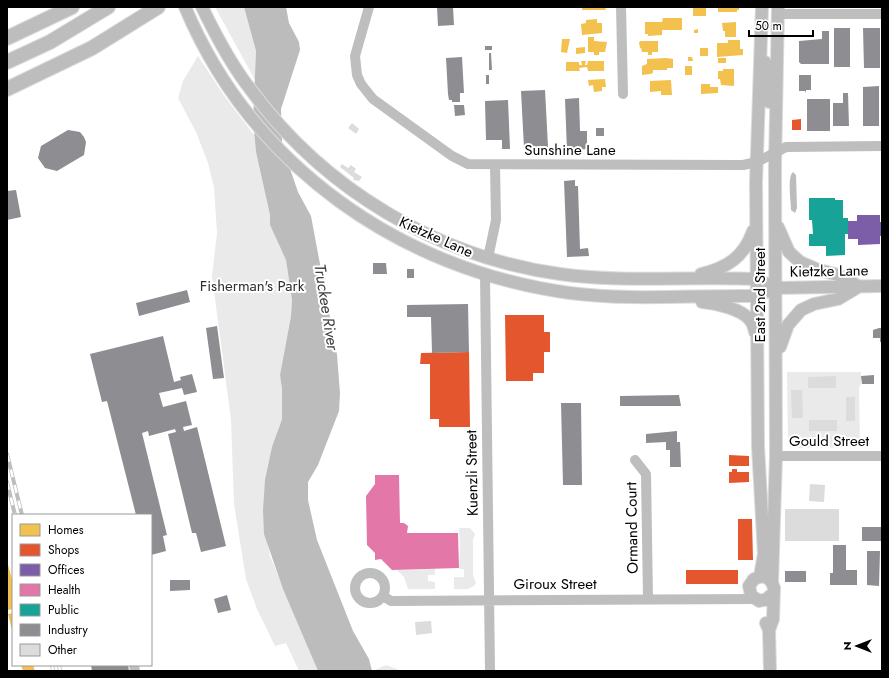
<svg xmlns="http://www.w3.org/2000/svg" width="889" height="678" font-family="Jost,sans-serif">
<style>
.green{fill:#eaeaea}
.water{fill:#bcbcbc}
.homes{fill:#f2c14e}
.shops{fill:#e4572e}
.offices{fill:#7b5ea7}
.health{fill:#e377a8}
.public{fill:#17a398}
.industry{fill:#8d8d92}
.building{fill:#dcdcdc}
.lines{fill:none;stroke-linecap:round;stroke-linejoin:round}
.major-casing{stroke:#dbdbdb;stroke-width:14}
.highway-casing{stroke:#dbdbdb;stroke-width:16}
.minor{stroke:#bebebe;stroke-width:10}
.major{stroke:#bdbdbd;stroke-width:12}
.highway{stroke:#bdbdbd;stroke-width:14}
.rail-casing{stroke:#bdbdbd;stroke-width:4}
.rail{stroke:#fff;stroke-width:2.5;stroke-dasharray:8;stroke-linecap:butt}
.labels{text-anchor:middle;stroke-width:4;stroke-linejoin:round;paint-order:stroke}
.street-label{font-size:15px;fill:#000;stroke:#fff}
.park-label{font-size:15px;fill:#2f2f2f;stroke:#fff}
.water-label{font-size:16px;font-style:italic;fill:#404040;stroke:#fff}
</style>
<rect width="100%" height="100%" fill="#fff"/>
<path class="green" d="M215,7h29l12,44 -1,29z
M198,56l27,41 29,38 2,17 14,63v10l16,35 6,40 -1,16 -11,59 2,14v30l-4,10 -14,67v25l6,35 48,115h-19l-13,-28 -11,3 -18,-37 -11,-30 -12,-75 -3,-84 -19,-144 5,-43 -3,-46 -6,-24 -12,-31 -18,-34 5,-17z
M787,372h74v12l-2,3 1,60 -68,1 -4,-3z
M459,528h11l5,6 -2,6v35l3,8c-5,8 -13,6 -22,6v-12h10v-8h-5l1,-21z
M435,569v6h-7v6l7,1v7h-27l-4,-12 -7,-7z
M386,665l16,6h-30z"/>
<path class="water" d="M244,7h42l3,16 10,19 1,8 -19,59 1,33 5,18 11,32 13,24 26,139 3,38 -1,18 -21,54 -10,17v18l9,40 36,91 16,28 3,12h-54l-35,-82 -19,-55 -1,-24 2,-30 7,-33 10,-28v-30l-2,-14 11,-59 1,-16 -6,-40 -16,-35v-10l-14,-63 -3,-31 3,-70z
M793,172l3,3 1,33 -2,5 -4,-3c0,-9 -4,-33 2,-38z"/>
<path class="homes" d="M582,7h23l1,3h-24z
M693,7h13v9h-13z
M718,7h21v3h-2v2h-19z
M663,18h19v12h-20v5l-14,1v-2h-3v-12h17z
M597,19v4h5v10l-20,2 -1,-11 5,-1v-3z
M736,22v15h-11v-6h-2l-1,-8z
M698,29v4h-4v-3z
M588,37h6v4l13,1 -2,10h-6v3h-5v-3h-6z
M562,39h8l-3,14 -6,-1z
M728,40h12v9h3v6l-26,2v-14h11z
M658,41v11h-6v3h-4v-3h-6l-1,-4h-1l-1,-6 2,-1z
M585,47v6l-9,1v-6z
M700,48h8v8h-8z
M688,57h4l1,4h-5z
M666,58l7,1v9h-6v2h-14v3l-3,1 -8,1v-9l5,-2v-5z
M718,58h8v5h-8z
M581,61h5l-1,4h2l1,-4h16v10h-16l-1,-4 -8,1 1,3h-14v-9h13v3h3z
M685,66h7v9h-7z
M723,69h11v17l-13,-1 -1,-6h-2v-8h5z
M605,79l1,8h-4v4l-8,1 -1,-7 -4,1 -1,-6z
M671,80l1,15h-11v-4l-11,1v-11z
M701,84h9v3h8v6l-17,1z
M7,561l6,22v26l-5,1z
M13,613v17h-1l-4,-16z
M21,665h12l2,6h-12z"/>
<path class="shops" d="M801,119v11h-9v-10z
M505,315h39v17h6v20h-6v21h-11v8h-27z
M469,352l1,75h-31v-8h-9v-55h-10l1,-11z
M729,455l20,1v10h-20z
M732,469h5v3h12v10l-20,1v-11h3z
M738,519h14l1,41h-15z
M686,570h52v14h-52z"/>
<path class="offices" d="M857,215h23v7h2v14h-2v8l-22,1v-6h-10v-18h9z"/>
<path class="health" d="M375,475h24l1,48h4l4,3 -1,7h51l1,35 -67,2 -11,-11 -6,1v-7l-8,-8 -1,-49 9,-12z"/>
<path class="public" d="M809,198h26v2h8v18h5v16h-3v21l-19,1v-10h-17v-12h4l-1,-14h-3z"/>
<path class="industry" d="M437,7h16l1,18 -16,1z
M834,28h16v39h-16z
M863,28h17v40h-16z
M822,31h7v33h-28l-2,-2v-21l23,-2z
M485,46h7v4h-7z
M489,53h2l1,17h-3z
M462,57l2,36h-4v9h-8v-2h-3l-1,-6 -2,-36z
M486,75h3v9h-3z
M799,75h12v15h-5v3l-1,-2h-6z
M879,86v40h-16v-39z
M545,90l3,57 -24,1 -3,-57z
M843,93h5l1,33h-16v-23h10z
M579,98l1,33h7v18l-20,2 -2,-52z
M807,99h23v32h-23z
M508,100l2,49h-8v-9h-16l-1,-39z
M454,105h10l1,10 -10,1z
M596,128h8v8h-8z
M68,130l12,2 4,5 2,5 -2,13 -27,16 -12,-3 -7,-10 3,-12z
M575,180v6h3l2,63 8,-1 1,8 -22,1 -3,-76z
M16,190l5,27 -14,3v-29z
M373,263h13l1,11h-14z
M407,269h7v9h-7z
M187,290l3,12 -51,14 -3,-13z
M468,304l1,48 -37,1 -1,-36h-24v-12z
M217,326l7,52 -11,1 -7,-51z
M879,328h3v14h-2v-4h-7v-8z
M163,336l11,46 7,-2 -1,-3 12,-3 5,18 -13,3 -2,-7 -23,5 4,14 23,-6 6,24 -9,2 1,4 13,-4 29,119 -25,6 -5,-19h-4l-24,-99 8,-2 -1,-3 -26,7 -1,-5 -6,2 25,102 -4,1 3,15 -15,4v-40h-15l-29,-114 -5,1 -12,-48z
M874,375v9h-12l-1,-8z
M679,395l2,11h-61v-10z
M561,403h20l1,82h-19z
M677,431v11h3l1,25h-11v-17h-4v-8l-20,1v-9z
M862,527h20v14h-20z
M833,545h13v25h11v15h-27v-12h3z
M867,551h13l-1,35 -12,-1z
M785,571h21v11h-21z
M170,580h20v10l-20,1z
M227,595l4,15 -13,3 -4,-14z
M91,665h37l1,6h-37z"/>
<path class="building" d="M352,123l7,6 -3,5 -8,-6z
M342,164l6,4 3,-3 5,4 -2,3 8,5 -3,4 -6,-1 1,-2 -14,-11z
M836,376v12h-28v-11z
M791,390h11l1,28h-11z
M846,397h9v24h-9z
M809,420h28v11h-28z
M810,484l15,1 -1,17 -15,-1z
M785,509h54v32h-54z
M431,621l1,12 -16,2 -1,-13z"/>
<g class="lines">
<defs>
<path id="major" d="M185,7c67,159 215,263 385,286 61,8 124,2 186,3l20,-8 106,-2
M202,7c14,29 29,58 49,83 73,99 186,167 309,184 65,9 131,2 196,5l20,9
M765,62l4,20v20
M778,227l11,25 11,10 16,7 22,6 20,11
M701,274c26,-6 43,-17 52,-43
M702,302c13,1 40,7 48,18 3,3 4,8 5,12
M780,347l8,-22 13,-15 13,-6 24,-5 20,-12
M760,576l4,-22 -6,-108 -2,-264 6,-175
M772,582l4,-126 -1,-289 3,-160
M766,623l3,7 1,41
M769,630l4,-11 1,-31c-2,-7 -5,-10 -12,-12l-8,3 -5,7 2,9 8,6 8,-2 6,-6"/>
<path id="highway" d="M7,38l65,-31
M7,62l43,-20 58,-35
M7,89l85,-41 66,-41"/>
</defs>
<use href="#major" class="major-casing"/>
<use href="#highway" class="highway-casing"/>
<path class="minor" d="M369,7l-14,49 2,19 4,9 12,15 79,57 16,8 275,1 14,-3 29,-15 96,-1
M621,7l2,87
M778,14h104
M488,258l8,-38 -1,-55
M485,275l5,396
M776,456h106
M635,460l11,14 2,125
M355 588a15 15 0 1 1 30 0a15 15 0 1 1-30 0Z
M383,596l8,5 364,-2
M134,665l1,6"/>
<use href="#major" class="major"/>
<use href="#highway" class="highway"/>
<defs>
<path id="rail" d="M7,454l15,61
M7,482l8,33
M52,665l1,6
M59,665l1,6"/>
</defs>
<use href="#rail" class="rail-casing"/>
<use href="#rail" class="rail"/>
</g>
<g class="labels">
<g class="street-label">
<text x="570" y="155">Sunshine Lane</text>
<text transform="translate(436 237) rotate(24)" y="5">Kietzke Lane</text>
<text transform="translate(829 271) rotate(-1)" y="5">Kietzke Lane</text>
<text transform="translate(760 295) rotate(-90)" y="5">East 2nd Street</text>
<text x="829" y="446">Gould Street</text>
<text transform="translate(472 473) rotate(-91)" y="5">Kuenzli Street</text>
<text transform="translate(632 528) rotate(-91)" y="5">Ormand Court</text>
<text x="555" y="589">Giroux Street</text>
</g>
<g class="park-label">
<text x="252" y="291">Fisherman's Park</text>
</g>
<g class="water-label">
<text transform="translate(327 307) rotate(81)" y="6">Truckee River</text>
</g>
</g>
<rect width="889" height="678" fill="none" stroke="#000000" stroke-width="16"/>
<rect x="12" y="514" width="140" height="152" fill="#ffffff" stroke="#999999"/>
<rect x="20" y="524" width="20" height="12" fill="#f2c14e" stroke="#999999"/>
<text x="48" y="534" font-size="12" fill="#000000">Homes</text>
<rect x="20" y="544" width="20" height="12" fill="#e4572e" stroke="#999999"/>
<text x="48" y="554" font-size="12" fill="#000000">Shops</text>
<rect x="20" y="564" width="20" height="12" fill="#7b5ea7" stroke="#999999"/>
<text x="48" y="574" font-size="12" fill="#000000">Offices</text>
<rect x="20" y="584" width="20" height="12" fill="#e377a8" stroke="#999999"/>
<text x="48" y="594" font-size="12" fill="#000000">Health</text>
<rect x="20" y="604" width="20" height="12" fill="#17a398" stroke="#999999"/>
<text x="48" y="614" font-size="12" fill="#000000">Public</text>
<rect x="20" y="624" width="20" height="12" fill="#8d8d92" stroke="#999999"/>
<text x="48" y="634" font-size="12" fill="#000000">Industry</text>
<rect x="20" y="644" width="20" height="12" fill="#dcdcdc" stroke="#999999"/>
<text x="48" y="654" font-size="12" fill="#000000">Other</text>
<g transform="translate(857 646) rotate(270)" stroke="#ffffff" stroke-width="3" paint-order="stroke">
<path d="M0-3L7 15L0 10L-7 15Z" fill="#000000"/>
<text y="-6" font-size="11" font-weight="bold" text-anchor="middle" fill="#000000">N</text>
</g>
<path d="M749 30v6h64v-6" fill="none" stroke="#000000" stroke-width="2"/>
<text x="755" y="30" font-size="12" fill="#000000" stroke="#ffffff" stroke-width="3" paint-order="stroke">50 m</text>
</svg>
